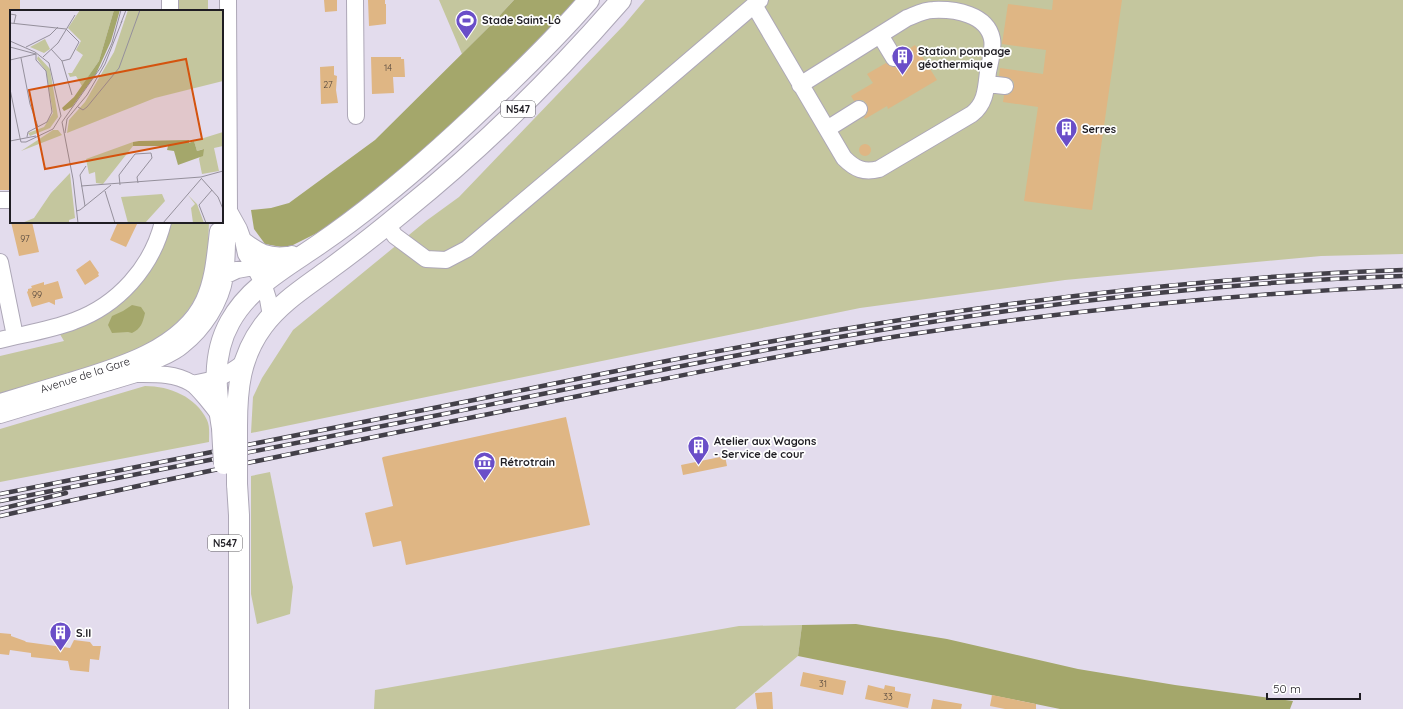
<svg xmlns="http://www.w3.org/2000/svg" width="1403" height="709" font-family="Quicksand,sans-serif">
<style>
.green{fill:#c4c69e}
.forest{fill:#a4a76b}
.building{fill:#dfb684}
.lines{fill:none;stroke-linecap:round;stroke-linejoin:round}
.minor-casing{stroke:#ada7b7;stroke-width:18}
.major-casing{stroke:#ada7b7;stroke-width:22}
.minor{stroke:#fff;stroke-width:16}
.major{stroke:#fff;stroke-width:20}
.rail-casing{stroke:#434049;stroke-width:4.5}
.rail{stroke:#fff;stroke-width:3;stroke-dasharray:9;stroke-linecap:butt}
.major-bridge-casing{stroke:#ada7b7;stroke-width:22;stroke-linecap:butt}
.major-bridge{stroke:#fff;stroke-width:20}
.labels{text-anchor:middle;stroke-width:3.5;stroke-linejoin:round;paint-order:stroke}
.number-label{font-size:9px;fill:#4f433b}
.shield{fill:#fff;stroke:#626165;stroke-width:1}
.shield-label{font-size:10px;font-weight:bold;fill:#1f1d23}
.poi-label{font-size:11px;font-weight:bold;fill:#1f1d23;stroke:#fff;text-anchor:start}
.street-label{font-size:11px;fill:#1f1d23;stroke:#fff}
.inset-road{fill:none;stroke:#95909c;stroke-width:1}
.view{fill:#d4530e;fill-opacity:0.15;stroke:#d4530e;stroke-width:2}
.inset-edge{fill:none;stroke:#1f1d23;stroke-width:2}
</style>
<rect width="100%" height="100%" fill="#e3dced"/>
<path class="green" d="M176,0h32v11h-32z
M439,0h75l-24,26 -28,28z
M645,0h758v254l-82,2 -256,24 -205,28 -609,125 2,-36 9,-19 31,-48 133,-109 33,-24 165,-172z
M168,222h41c-1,25 -1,55 -14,77 -25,45 -79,60 -125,74 -23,7 -47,15 -70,22v-39l64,-15 -6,-10 42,-16z
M145,386c25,0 51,11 62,34 3,6 2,15 2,22l-209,40v-53z
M270,472l23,115 -3,27 -33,10 -6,-30v-118z
M802,625l-4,31 -63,53h-361l1,-19 364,-64z"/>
<path class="forest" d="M514,0h64l-81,85 -87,78 -68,54 -25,16 -30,15 -22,-4 -11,-15 -3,-19 20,-2 18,-5 86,-63 115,-114z
M132,305l9,2 4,6c-2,9 -4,16 -13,20l-4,-1 -16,1 -4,-8 4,-9 11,-5z
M856,624l91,15 131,30 97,16 118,16 -3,8h-230l-262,-53 4,-31z"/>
<path class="building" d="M0,0h20v11h-9v179h-11z
M324,0h13v11l-12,1z
M368,0h17v4h1v20l-17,2z
M1053,0h69l-30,210 -68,-9 14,-94 -35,-5 1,-7h4l4,-3 2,-5v-5l-4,-4 -11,-2 1,-8 43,6 3,-24 -44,-6 6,-40 44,6z
M915,45l22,35 -49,29 -1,-3 -22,13 -1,-2 3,-3 1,-5 -1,-5 -4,-4h-5l-4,1 -3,-5 22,-13 -6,-9 19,-11 4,3 4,1 5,-1 3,-4 1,-4 -1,-5z
M371,57h30v2h3l1,18h-12l1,16 -22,1z
M334,66v9l3,1 -1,14 2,13 -17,1 -1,-37z
M859 150a6 6 0 1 1 12 0a6 6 0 1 1-12 0Z
M11,222h21l7,30 -20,4z
M118,222h20l-12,25 -16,-7z
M90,260l9,13 -1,1 1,2 -14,9 -9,-15z
M58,281l5,17 -8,2v5l-6,-3 -17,5 -5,-15 1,-1v-2l4,-1 -1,-2 13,-4v3z
M566,417l24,108 -184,40 -5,-24 -28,6 -8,-34 28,-7 -11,-48 1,-1z
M725,456l2,10 -44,9 -2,-10z
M0,633l11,1v2l14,5 1,1 44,6 4,-8 16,2 3,4h8l-2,14 -9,-1 -1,13 -19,-2 -2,-9 -37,-4v-4l-21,-3 -1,5 -9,-1z
M803,672l43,9 -3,14 -43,-9z
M868,685l16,4 1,-4 10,2v4l16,3 -3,14 -43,-9z
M772,692l1,17h-16l-2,-16z
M992,695l44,9v5h-31l-15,-3z
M933,699l29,5 -1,5h-30z"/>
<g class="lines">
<defs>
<path id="minor" d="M355,0l1,116
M754,5l90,153c11,11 20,15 35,11l93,-55c14,-11 14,-26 16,-42 2,-10 6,-24 4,-33 -5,-25 -37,-30 -59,-29 -9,0 -18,5 -26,8l-107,67
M170,11v-11
M880,35l14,23
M987,84l18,2
M827,129l32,-20
M0,200h11
M229,211l10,18 4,11 3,14 9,14 8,15 5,16 3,17
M387,225l8,11 31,23 20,1 21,-11 155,-131 138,-118
M243,240c16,12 24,17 44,15
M0,262l15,74
M218,279l19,-9 34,-6 21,-10
M0,340c24,-6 51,-10 74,-19 44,-16 78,-54 89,-99
M136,374c5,-4 9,-9 14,-11 12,-6 23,-9 33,-18 20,-16 38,-42 42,-69 3,-22 1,-43 4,-65l-1,-211
M192,384c23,-4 33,-7 51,-21
M0,402c23,-7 47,-14 70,-21 47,-14 112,-33 134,-81 10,-22 11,-46 14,-69
M0,415l136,-41c19,0 38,-1 55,9 7,4 24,26 29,33"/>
<path id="major" d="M237,426c0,-37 3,-69 26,-100 17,-23 41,-38 64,-55 26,-19 53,-40 78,-61 78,-63 150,-134 216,-210
M222,428c-6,-36 -11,-72 8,-106 19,-35 56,-55 88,-77 22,-15 42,-30 63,-47 44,-35 85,-73 126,-113 28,-27 56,-55 82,-85
M237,484l2,31v194"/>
</defs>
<use href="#minor" class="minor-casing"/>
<use href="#major" class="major-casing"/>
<use href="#minor" class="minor"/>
<use href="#major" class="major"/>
<defs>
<path id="rail" d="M0,494c161,-32 323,-64 484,-96 126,-26 252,-52 379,-72 178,-29 359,-50 540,-56
M0,501c150,-30 299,-58 449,-88 138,-28 275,-57 414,-80 178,-30 359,-51 540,-57
M0,509l66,-16
M0,516c168,-37 336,-72 504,-105 136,-27 271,-56 408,-77 163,-24 326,-40 491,-48"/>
</defs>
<use href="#rail" class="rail-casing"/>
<use href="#rail" class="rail"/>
<defs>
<path id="major-bridge" d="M222,428l2,36
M237,484v-58"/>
</defs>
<use href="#major-bridge" class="major-bridge-casing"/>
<use href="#major-bridge" class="major-bridge"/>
</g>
<defs>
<symbol id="stadium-pin" viewBox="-11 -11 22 30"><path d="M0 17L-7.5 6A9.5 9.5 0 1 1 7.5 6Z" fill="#6a4ec8" stroke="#fff"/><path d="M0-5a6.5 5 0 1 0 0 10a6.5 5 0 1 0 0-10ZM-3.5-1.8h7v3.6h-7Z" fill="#fff"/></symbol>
<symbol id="building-pin" viewBox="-11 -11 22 30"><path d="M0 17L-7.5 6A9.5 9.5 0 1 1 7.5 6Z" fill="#6a4ec8" stroke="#fff"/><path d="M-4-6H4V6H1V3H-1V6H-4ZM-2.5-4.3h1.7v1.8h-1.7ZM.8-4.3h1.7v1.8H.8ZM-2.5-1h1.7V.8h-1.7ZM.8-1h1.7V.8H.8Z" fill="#fff"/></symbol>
<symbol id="museum-pin" viewBox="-11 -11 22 30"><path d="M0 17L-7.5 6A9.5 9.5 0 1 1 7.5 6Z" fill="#6a4ec8" stroke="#fff"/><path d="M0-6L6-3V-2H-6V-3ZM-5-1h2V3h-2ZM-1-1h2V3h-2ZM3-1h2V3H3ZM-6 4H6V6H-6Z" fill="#fff"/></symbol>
</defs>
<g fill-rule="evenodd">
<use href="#stadium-pin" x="454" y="8" width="25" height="34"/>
<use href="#building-pin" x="890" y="44" width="25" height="34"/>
<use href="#building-pin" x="1054" y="116" width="25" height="34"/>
<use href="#building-pin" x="686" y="434" width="25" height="34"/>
<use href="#museum-pin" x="472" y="450" width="25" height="34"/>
<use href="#building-pin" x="48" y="620" width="25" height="34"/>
</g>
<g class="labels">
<g class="number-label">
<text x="388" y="71">14</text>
<text x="328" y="88">27</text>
<text x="25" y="242">97</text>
<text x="37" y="298">99</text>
<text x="823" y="687">31</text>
<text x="888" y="700">33</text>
</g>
<g class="shield">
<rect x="501" y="101" width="34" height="16" rx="3"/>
<rect x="208" y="535" width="34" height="16" rx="3"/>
</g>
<g class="shield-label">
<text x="518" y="113">N547</text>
<text x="225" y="547">N547</text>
</g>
<g class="poi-label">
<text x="482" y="24">Stade Saint-Lô</text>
<text x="918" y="55">Station pompage<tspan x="918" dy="13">géothermique</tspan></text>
<text x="1082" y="133">Serres</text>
<text x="714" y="445">Atelier aux Wagons<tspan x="714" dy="13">- Service de cour</tspan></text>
<text x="500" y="466">Rétrotrain</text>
<text x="76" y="637">S.II</text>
</g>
<g class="street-label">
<text transform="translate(85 375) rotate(-18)" y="4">Avenue de la Gare</text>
</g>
</g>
<g transform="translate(10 10)">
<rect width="213" height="213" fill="#e3dced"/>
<path d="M70,0h34l-15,51 -17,25 -6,-10 -6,1 -2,-4h4l11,-18 -7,-5 5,-9 -13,-13zM118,0h95v71l-68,17 -88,35 2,-13 16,-18 29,-50zM35,29l5,10 -6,4 -14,-6zM28,46l12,13 8,48 -8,11 -20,8 -2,-3 16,-6 9,-14 -7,-42 -9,-12zM43,120h5l4,5 -41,16zM213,122v14l-9,2 5,23 -17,3 -3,-15 4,-10 -6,2 -3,-10zM123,132v4l-30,38 -7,-1 -1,-11 -6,2 -3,-15zM60,163l5,45 -6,2v3h-47l12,-5 17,-25zM152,184l3,7 -20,22h-17l-7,-26zM178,185l9,9 7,19h-11l-2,-15 4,-4z" fill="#c4c69e"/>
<path d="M104,0h6l-9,31 -15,33 -24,33 -8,4 -2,-3 12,-11 25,-36zM179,130v3l5,-2 3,10 7,-2 -1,7 -25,9 -4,-14 -7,-1 1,-4h-35v-4l6,-1z" fill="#a4a76b"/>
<path class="inset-road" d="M0,4l6,1 -2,8M0,13l56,6 13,13 -9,17 -8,2M111,13l5,-13M0,31l25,11 14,11 12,53 -8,13 -27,13h-5l-1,-4M0,37l26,7M16,37l24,-12 8,-8M41,39l11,12 10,34M33,47l15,-14 17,-28M11,48l9,46 8,23M0,50l26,-6M0,79l10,49M68,97l5,3 4,-3 32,-39 21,-58M55,123l2,-14 20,-24 18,-31 17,-43M17,127l1,-5 19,-10 5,-10 -6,-41 -10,-11v-6M0,131l26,-5M191,167l22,-6M191,168l17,19 5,12M110,175l-1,-10 16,-21 16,-1 1,5 -15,19 1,6M71,176l120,-9M95,181l10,32M75,196l-5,-31 6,-9M66,201l4,-1 31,-25M68,213l-5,-44 -11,-57 39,-55 11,-24 9,-33M153,213l38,-44M196,213l-7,-18 13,-15"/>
<path class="view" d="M176,49l16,80 -157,30 -16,-79z"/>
<rect width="213" height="213" class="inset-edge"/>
</g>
<path d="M1267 693v6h93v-6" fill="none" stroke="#1f1d23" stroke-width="2"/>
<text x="1273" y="693" font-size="12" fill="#1f1d23" stroke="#ffffff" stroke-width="3" paint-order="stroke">50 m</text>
</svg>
